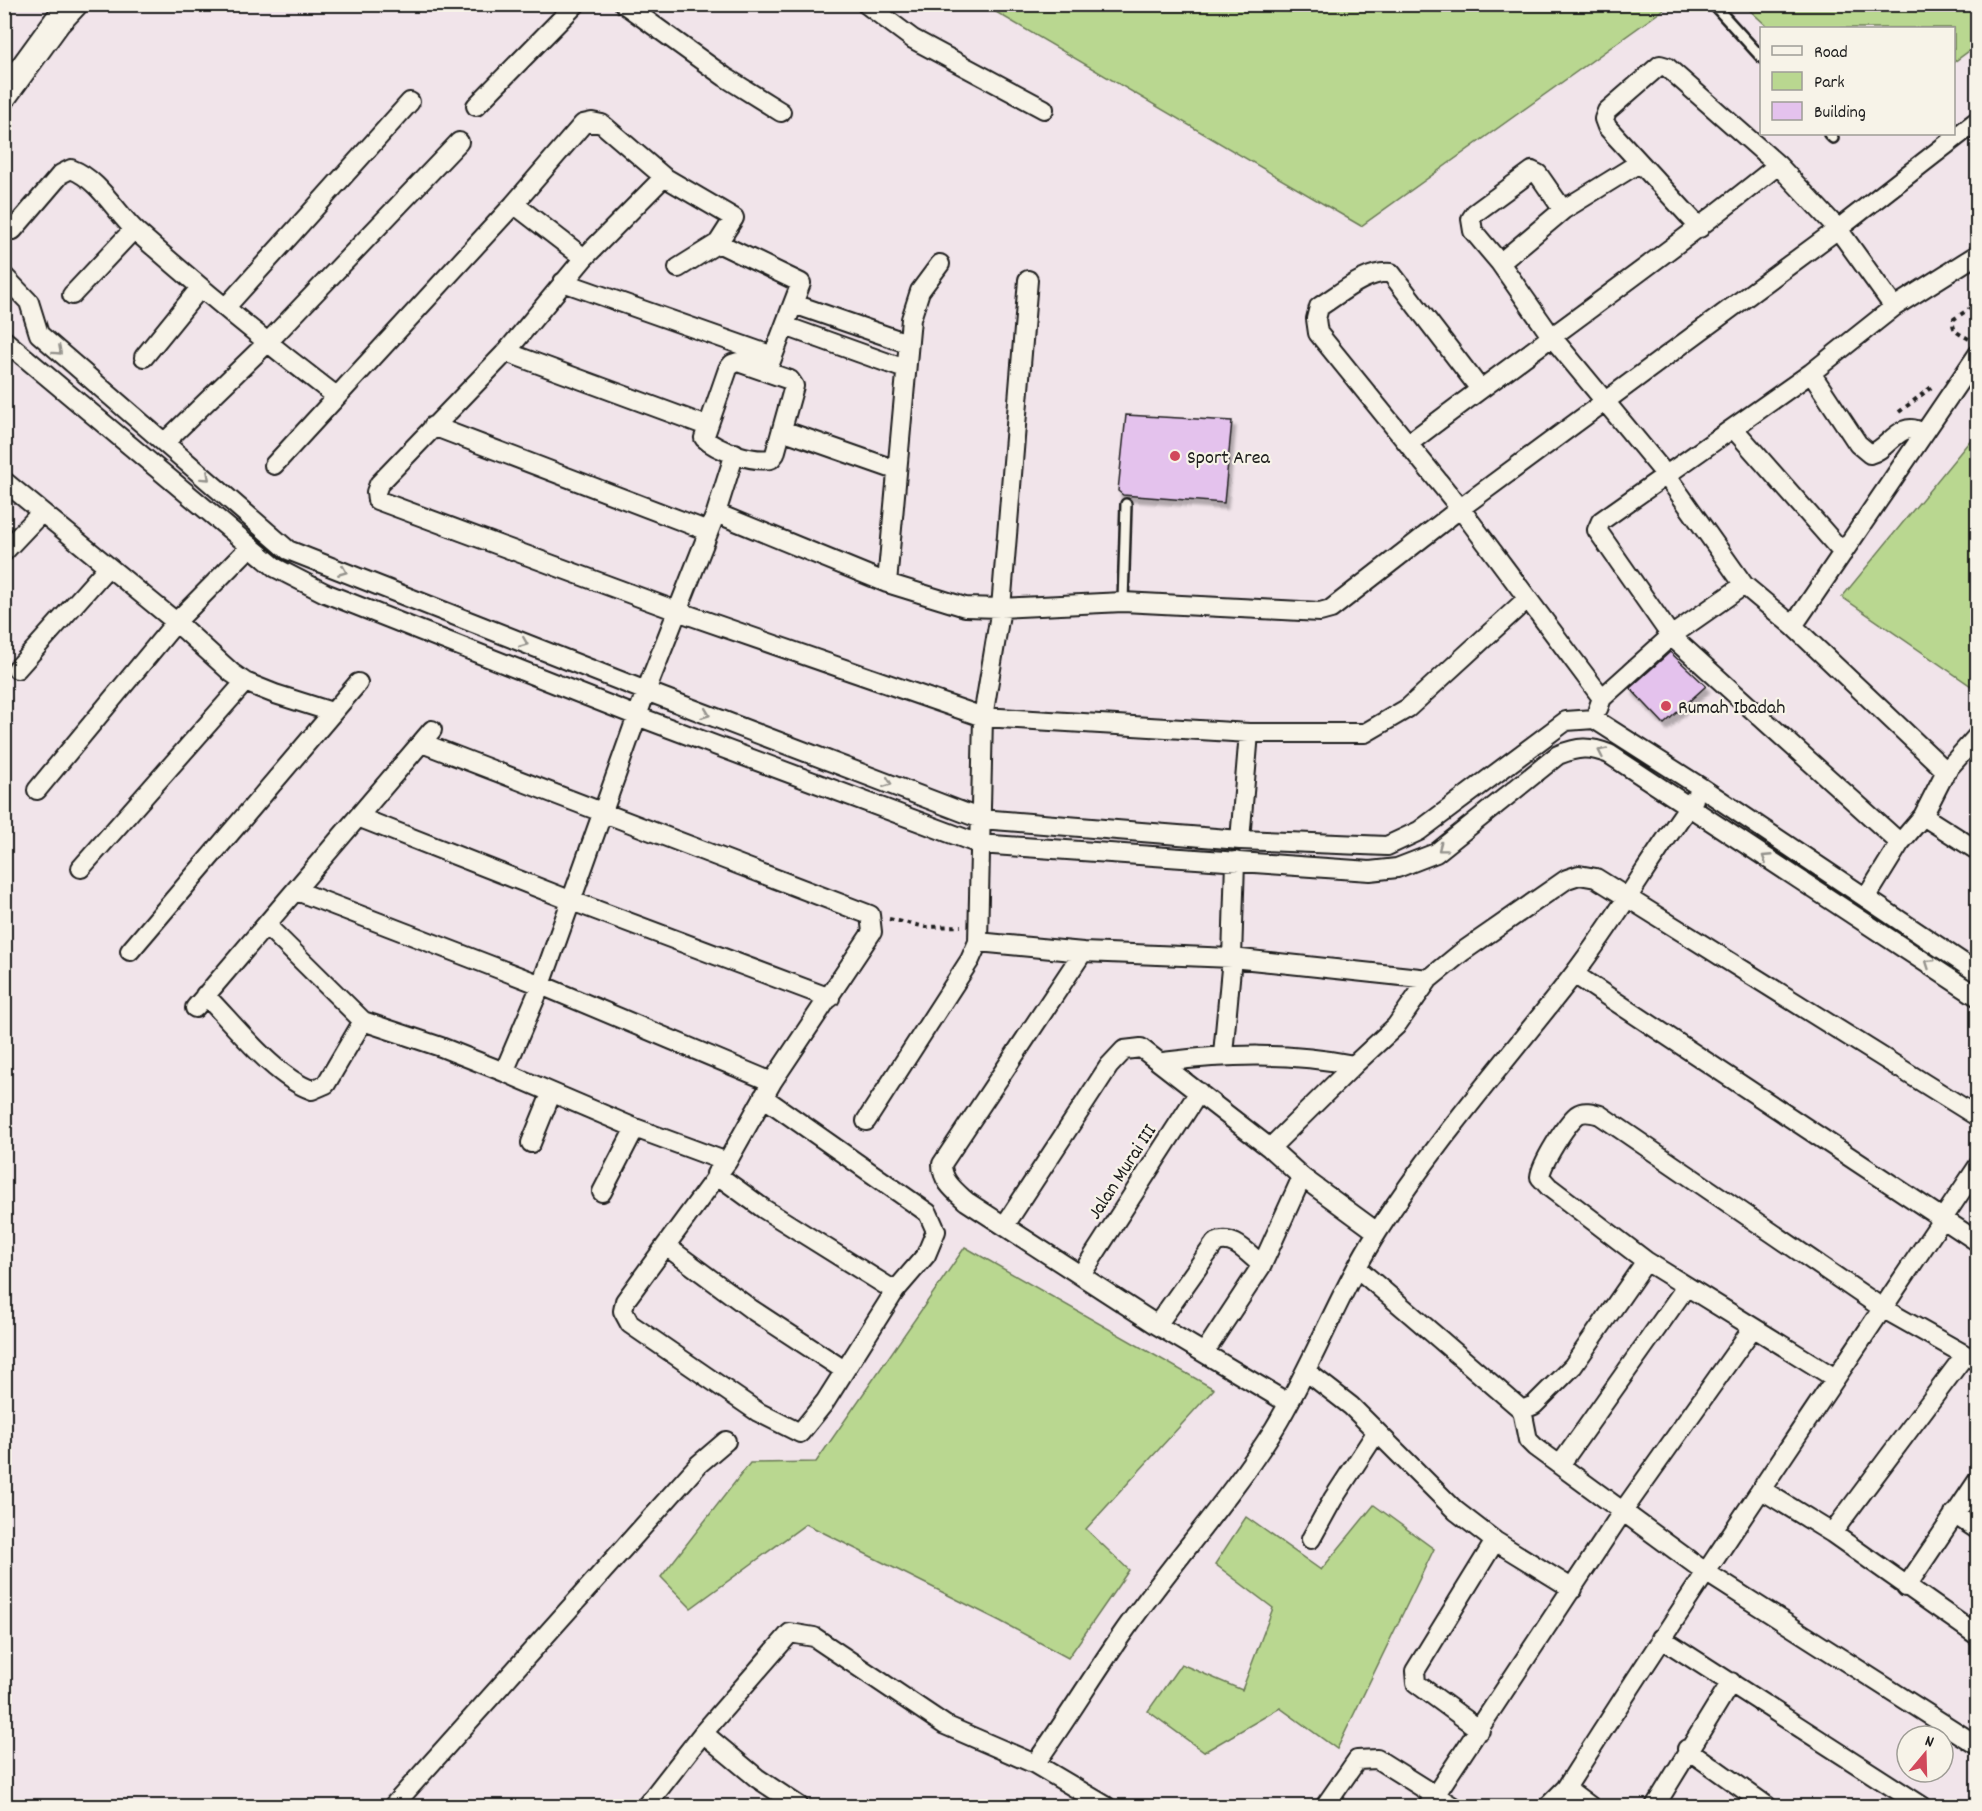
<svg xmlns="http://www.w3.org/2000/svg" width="1982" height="1811" font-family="Dekko,sans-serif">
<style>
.green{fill:#b9d790;stroke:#6a7a56;stroke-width:1.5}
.building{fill:#e4c2ed;stroke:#1c1c1c;stroke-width:1.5;filter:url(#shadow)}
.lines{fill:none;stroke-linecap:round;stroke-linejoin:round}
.lane-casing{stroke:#1c1c1c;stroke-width:14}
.street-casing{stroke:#1c1c1c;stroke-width:22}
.secondary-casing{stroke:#1c1c1c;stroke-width:30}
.path{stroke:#1c1c1c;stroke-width:4;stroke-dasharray:4.5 4.5;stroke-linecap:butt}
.lane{stroke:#f7f3e8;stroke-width:9}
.street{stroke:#f7f3e8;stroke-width:18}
.secondary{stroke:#f7f3e8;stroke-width:26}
.oneway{stroke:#94928c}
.poi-dot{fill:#d1495b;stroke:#f7f3e8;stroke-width:2}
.labels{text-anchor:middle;stroke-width:4.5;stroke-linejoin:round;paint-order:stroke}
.poi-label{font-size:20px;fill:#1c1c1c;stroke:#f7f3e8;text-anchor:start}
.street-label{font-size:20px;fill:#1c1c1c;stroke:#f7f3e8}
</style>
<defs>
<filter id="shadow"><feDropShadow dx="3.5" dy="6" stdDeviation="1.5" flood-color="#0004"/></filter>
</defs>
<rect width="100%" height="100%" fill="#f1e4ea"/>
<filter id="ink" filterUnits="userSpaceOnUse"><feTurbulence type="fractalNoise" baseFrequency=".0167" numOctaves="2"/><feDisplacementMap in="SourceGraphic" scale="12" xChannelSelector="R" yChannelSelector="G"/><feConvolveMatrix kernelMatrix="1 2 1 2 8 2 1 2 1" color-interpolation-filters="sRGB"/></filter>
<g filter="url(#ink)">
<path class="green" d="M1664,5l3,2 -306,219 -377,-221z
M1744,5h233v40l-23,17v-34h-185z
M1977,432v258l-135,-93z
M965,1247l249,142 -128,140 43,41 -61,88 -68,-37 -194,-97 -115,84 -30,-31 89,-114 66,-1z
M1374,1505l60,44 -97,200 -57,-41 -76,44 -56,-41 33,-47 61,26 31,-82 -58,-44 31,-47 75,53z"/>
<path class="building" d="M1126,415l106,6 -8,82 -101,-8 -5,-4z
M1670,652l36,34 -42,38 -34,-36z"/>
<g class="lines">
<defs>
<path id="lane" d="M1713,4l49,54
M1829,134l4,4
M1123,602l3,-98"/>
<path id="street" d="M624,4l101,73 56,35
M866,4l47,35 131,70
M476,106l100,-102
M664,177l-80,81 -78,94 -127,132 -3,8 1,8 300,111 306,106 266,16h116l43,-25 119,-109
M1563,210l-25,-36 -6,-3 -57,42 -4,6 2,12 27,32 51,73 115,139 78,110 49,41 153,145
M1700,228l-93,-101 -3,-8 3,-8 53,-46 7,2 111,98 60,64 56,78
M13,230l48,-56 10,-5c29,11 44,43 66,63 64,57 131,112 199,164
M718,243l83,40 -28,73
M584,258l-70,-54 69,-80 9,-2 10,2 62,53 70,41 -16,25 -40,25
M1500,263l63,-53 76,-47
M4,276l25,26 10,32 249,216 358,141 335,128 259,21 147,6 32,-15 147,-110 28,-2 108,69 276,185
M563,282l210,74 -6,15
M72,295l62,-66
M794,304l113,39
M226,307l184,-205
M785,326l120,43
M4,340l272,228 49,25 312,123 342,128 391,27 27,-3 39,-15 122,-98c20,-8 31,-9 51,-1l369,243
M506,352l201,74
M144,357l56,-69
M738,362l52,18 4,6 -19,68 -4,5c-18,3 -54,-8 -67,-21l24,-69 4,-5z
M1811,373l47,71 12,10c18,-4 31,-36 52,-21
M1480,389l-89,-116c-25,-3 -51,21 -72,34l-3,12 2,14 142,175 142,190
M433,426l275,105
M1734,429l109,124
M782,430l114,40
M166,441l101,-98 192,-201
M1408,444c123,-94 250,-182 370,-279
M274,465l240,-261
M4,481l172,141 56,51 13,9 30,12 57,18
M716,513l171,70 78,24 36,1 122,-6 197,10 11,-3 131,-102 376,-278 140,-109
M4,552l37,-39
M887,583l24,-264 9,-28 20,-27
M1793,626l185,-272
M17,669l90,-101
M1598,709l4,-11 69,-62 73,-51
M422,743l448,172 2,17 -100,150 -45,80 -102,139 -2,10 7,13 128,88 42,21 25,-31 70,-111 31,-36 10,-24 -8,-18 -165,-116
M37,790l139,-168 74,-75
M1923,816l55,35
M358,817l214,84 258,97
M1240,840l9,-107
M1900,843l-229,-207 -74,-106 4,-9 210,-148 83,-66 84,-53
M81,868l164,-186
M297,891l244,94 231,97
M1866,898l34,-55 23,-27 23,-45 32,-36
M266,925l97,96 78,26 63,25
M978,942l105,10 149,6 197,21 33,-27 105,-73 12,-4 17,3 382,239
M130,951l228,-268
M1083,952l-141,212c0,17 12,26 24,37l191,124 131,78
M1574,974l404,268
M205,995c29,29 69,82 107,95l14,-6 37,-63
M195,1008l237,-278
M1223,1054l9,-96 3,-97
M1163,1062c64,-8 127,-10 191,3l42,-39 33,-47
M866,1121l104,-161 8,-18 5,-225 18,-109 27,-328
M531,1143l20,-49
M1270,1148l84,-83
M727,1162l-92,-34 -131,-56 37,-87 105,-294 70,-178 19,-60
M716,1174l48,35 131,82
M602,1192l33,-64
M1005,1225l104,-159 15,-16 17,-2 129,100 32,29 75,55
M666,1246l85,63 93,61
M1357,1268l165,142 6,30 7,7 169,124 274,175
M1081,1275l118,-183
M1157,1325l58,-82c18,-9 33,11 47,22
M1204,1353l58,-88 40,-88
M1306,1371l45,35 105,105 39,30 78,48
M1835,1378l-189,-117 -97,-74 -9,-10c1,-13 26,-53 37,-62 7,-5 16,-2 23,0l282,193 96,54
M1522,1410l12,-5 39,-39 73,-105
M1560,1465l126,-178
M1762,1490l70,43 146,103
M1954,1514l24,16
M1832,1533l133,-178
M1311,1539l22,-40 43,-66
M1906,1587l72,-107
M1661,1638l261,168
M1480,1730l-64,-47 -1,-12 80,-130
M703,1733l54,45 42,28
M1687,1749l80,57
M1035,1764c30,-42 56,-85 85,-127 49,-71 108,-135 154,-208 39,-64 64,-135 104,-198 58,-91 130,-172 196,-257 43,-56 78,-118 120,-175
M1566,1788l24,18
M393,1806l306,-342 27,-23
M646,1806l57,-73 87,-100 24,4 131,88 90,39 71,42
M1325,1806l32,-46 20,-1 75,47
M1428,1806l195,-295 129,-182
M1548,1806l18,-18c133,-210 274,-415 412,-622
M1655,1806l76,-124"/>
<path id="secondary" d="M4,95l53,-73 17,-18"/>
</defs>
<use href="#lane" class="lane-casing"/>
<use href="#street" class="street-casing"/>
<use href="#secondary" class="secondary-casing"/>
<path class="path" d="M1969,339c-9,-5 -19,-8 -15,-20l24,-16
M1899,412l34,-26
M889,919l37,8 35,-1"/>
<use href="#lane" class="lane"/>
<use href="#street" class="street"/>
<use href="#secondary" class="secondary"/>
</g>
<defs><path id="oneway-chevron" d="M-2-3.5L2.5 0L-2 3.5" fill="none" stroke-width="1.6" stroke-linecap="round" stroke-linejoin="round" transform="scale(1.5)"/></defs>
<g class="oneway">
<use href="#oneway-chevron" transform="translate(58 351) rotate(42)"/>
<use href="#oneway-chevron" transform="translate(206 477) rotate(42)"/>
<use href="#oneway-chevron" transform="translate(343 571) rotate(22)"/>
<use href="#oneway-chevron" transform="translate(524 643) rotate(22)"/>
<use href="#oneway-chevron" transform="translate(706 714) rotate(21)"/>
<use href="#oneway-chevron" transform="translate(1602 752) rotate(-155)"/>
<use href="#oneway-chevron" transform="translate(888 783) rotate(21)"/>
<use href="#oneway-chevron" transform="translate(1442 848) rotate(143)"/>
<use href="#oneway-chevron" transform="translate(1766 858) rotate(-147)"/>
<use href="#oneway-chevron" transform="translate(1929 963) rotate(-146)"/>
</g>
</g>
<g class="poi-dot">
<circle cx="1175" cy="456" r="6"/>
<circle cx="1666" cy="706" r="6"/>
</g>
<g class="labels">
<g class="poi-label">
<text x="1187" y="463">Sport Area</text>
<text x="1678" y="713">Rumah Ibadah</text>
</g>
<g class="street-label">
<text transform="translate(1121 1171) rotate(-57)" y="7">Jalan Murai III</text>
</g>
</g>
<rect width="1982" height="1811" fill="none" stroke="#f7f3e8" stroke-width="24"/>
<rect x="12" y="12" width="1958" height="1787" fill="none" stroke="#1c1c1c" stroke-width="2" filter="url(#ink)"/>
<rect x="1760" y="27" width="195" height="108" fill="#f7f3e8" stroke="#9f9d96" stroke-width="1.5"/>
<rect x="1772" y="46" width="30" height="9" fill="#f7f3e8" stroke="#9f9d96" stroke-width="1.5"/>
<text x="1814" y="57" font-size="18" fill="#1c1c1c">Road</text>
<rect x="1772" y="72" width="30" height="18" fill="#b9d790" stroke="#9f9d96" stroke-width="1.5"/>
<text x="1814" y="87" font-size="18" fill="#1c1c1c">Park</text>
<rect x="1772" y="102" width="30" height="18" fill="#e4c2ed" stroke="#9f9d96" stroke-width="1.5"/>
<text x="1814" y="117" font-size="18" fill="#1c1c1c">Building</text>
<g transform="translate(1925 1754) rotate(19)"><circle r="28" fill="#f7f3e8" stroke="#9f9d96" stroke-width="1.5"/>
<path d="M0-4.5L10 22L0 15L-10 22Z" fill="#d1495b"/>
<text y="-9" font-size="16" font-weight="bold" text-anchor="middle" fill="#1c1c1c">N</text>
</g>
</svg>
